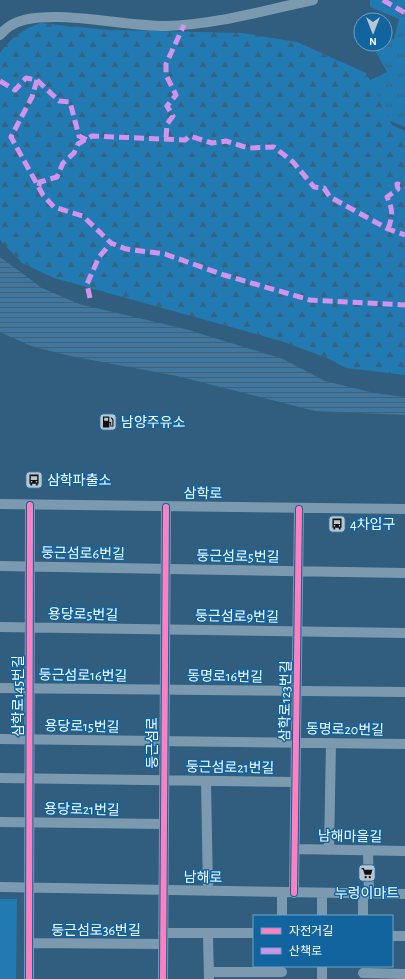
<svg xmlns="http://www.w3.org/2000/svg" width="405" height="979" font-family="'Alegreya Sans','Noto Sans KR',sans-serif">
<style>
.grass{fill:url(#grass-tufts)}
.forest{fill:url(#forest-firs)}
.pitch{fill:#227ab3}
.water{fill:url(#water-rules)}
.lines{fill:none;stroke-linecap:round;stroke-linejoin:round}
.minor{stroke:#7c9aaf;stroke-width:10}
.quiet{stroke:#d193ec;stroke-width:5;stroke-dasharray:10 5;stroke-linecap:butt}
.cycleway-casing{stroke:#11649e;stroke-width:8}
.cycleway{stroke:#ff80c0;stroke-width:6}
.labels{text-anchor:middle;stroke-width:3;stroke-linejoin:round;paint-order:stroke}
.poi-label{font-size:14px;fill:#fff;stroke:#11649e;text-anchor:start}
.street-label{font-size:14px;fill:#fff;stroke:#11649e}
</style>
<defs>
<pattern id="grass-tufts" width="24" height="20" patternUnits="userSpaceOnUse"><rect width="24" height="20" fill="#227ab3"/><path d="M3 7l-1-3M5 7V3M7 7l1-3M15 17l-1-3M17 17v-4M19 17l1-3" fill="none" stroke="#376380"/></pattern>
<pattern id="forest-firs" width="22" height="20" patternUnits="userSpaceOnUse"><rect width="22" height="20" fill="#227ab3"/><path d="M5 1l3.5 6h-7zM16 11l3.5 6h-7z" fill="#376380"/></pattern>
<pattern id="water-rules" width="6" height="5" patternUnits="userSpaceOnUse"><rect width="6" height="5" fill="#3f77a0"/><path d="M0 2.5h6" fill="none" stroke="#465f72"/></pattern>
</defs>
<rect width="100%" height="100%" fill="#315e7e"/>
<path class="grass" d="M370,0h35v127l-19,-8 -22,-36 23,-11 -15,-27 13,-1v-3l9,-2 5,-20 -29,-12z"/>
<path class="forest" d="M40,23l68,7 134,3 55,9 69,31 26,52 13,6v244l-59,-7 -19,-10 -46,-17 -227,-63 -32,-15 -22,-23v-187c12,-16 21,-22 40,-30z"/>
<path class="pitch" d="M0,899h17l-1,80h-16z"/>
<path class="water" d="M0,257l42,31 37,16 106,25 98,30 42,22 49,12 31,4v18l-90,-4 -138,-35 -107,-20 -39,-10 -31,-14z"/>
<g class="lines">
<path class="minor" d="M0,35c13,-17 36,-18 56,-18 37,0 73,9 110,9 49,-1 99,-16 147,-26
M0,504l405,5
M0,566l405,7
M0,627l405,6
M0,688l405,4
M0,739l405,5
M0,778l295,4
M206,781l2,110
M0,822l164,2
M295,849l110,2
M329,850l2,-107
M368,850l1,44
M0,887l405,7
M294,893l5,-384
M282,916v-23
M322,916v-22
M363,916v-22
M163,933h91
M208,934l1,45
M392,936h13
M30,943l133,1
M209,972h73
M363,973l42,1
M29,979l1,-474
M163,979l3,-472
M322,979v-13"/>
<path class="quiet" d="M383,0l22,13
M37,80l-5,17 -21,40 32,58 11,12 29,9 28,27 15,6 39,5 59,21 86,25 95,5
M0,81l15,9 11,-12 11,2 22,21 11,1 9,34 8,4
M166,138l1,-14 6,-8 -6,-10 9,-11 -10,-20v-11l18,-39
M39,186l1,-4 17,-5 6,-14 11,-10 4,-9 14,-8 93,4 5,-4 22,7 14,-2 22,7 26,-1 19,15 21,25 10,1 6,9 58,32 17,6
M388,229c5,-13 5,-20 -1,-32l11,-8 -1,-5 8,2
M90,298l-3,-14 12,-27 12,-14"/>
<defs>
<path id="cycleway" d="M294,893l5,-384
M29,979l1,-474
M163,979l3,-472"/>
</defs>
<use href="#cycleway" class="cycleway-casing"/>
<use href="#cycleway" class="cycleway"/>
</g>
<defs>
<symbol id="fuel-square" viewBox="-11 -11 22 22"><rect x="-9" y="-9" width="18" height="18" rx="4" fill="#b7c7d2" stroke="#11649e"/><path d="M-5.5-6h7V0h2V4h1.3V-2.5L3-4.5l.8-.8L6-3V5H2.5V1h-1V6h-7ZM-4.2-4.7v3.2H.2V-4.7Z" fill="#111"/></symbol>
<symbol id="bus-square" viewBox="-11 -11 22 22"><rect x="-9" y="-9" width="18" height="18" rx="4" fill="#b7c7d2" stroke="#11649e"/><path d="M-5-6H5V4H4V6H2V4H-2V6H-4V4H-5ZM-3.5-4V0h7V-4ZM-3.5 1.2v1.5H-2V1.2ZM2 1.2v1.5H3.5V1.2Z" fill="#111"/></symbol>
<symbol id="supermarket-square" viewBox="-11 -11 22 22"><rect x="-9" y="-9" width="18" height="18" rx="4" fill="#b7c7d2" stroke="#11649e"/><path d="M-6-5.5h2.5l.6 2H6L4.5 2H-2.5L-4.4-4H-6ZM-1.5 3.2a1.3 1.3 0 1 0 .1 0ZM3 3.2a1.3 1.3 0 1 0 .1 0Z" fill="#111"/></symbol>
</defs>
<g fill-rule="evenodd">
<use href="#fuel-square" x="98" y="412" width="20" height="20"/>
<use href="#bus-square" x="24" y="470" width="20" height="20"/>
<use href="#bus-square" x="327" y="514" width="20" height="20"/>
<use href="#supermarket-square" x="357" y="863" width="20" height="20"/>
</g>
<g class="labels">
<g class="poi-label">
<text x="121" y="427">남양주유소</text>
<text x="47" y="485">삼학파출소</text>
<text x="350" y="529">4차입구</text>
<text x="367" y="898" text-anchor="middle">누렁이마트</text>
</g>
<g class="street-label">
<text transform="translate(203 493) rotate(1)" y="5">삼학로</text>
<text transform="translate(83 553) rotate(1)" y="5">둥근섬로6번길</text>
<text transform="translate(238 556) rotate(1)" y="5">둥근섬로5번길</text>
<text transform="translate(83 614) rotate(1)" y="5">용당로5번길</text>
<text transform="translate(237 616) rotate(1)" y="5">둥근섬로9번길</text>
<text transform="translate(83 675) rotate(1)" y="5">둥근섬로16번길</text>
<text transform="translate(225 676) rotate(1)" y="5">동명로16번길</text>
<text transform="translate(18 696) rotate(-90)" y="5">삼학로145번길</text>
<text transform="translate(285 701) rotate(-89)" y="5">삼학로123번길</text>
<text transform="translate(82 726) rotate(1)" y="5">용당로15번길</text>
<text transform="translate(345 729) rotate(1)" y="5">동명로20번길</text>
<text transform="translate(152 743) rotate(-90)" y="5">둥근섬로</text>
<text transform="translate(230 767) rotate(1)" y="5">둥근섬로21번길</text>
<text transform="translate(82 809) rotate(1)" y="5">용당로21번길</text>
<text transform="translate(350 836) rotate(1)" y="5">남해마을길</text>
<text transform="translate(203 877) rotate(1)" y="5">남해로</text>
<text x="96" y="935">둥근섬로36번길</text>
</g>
</g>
<rect x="253" y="915" width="140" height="52" fill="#11649e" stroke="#70a2c5"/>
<rect x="261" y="928" width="20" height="6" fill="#ff80c0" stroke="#70a2c5"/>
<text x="289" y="935" font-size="12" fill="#ffffff">자전거길</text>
<rect x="261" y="948" width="20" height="6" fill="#d193ec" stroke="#70a2c5"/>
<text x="289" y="955" font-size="12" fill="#ffffff">산책로</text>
<g transform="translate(373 32) rotate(180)"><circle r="19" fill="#11649e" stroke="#70a2c5"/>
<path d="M0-3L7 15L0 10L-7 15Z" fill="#b7c7d2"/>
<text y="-6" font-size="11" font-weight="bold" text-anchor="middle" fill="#ffffff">N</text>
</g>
</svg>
